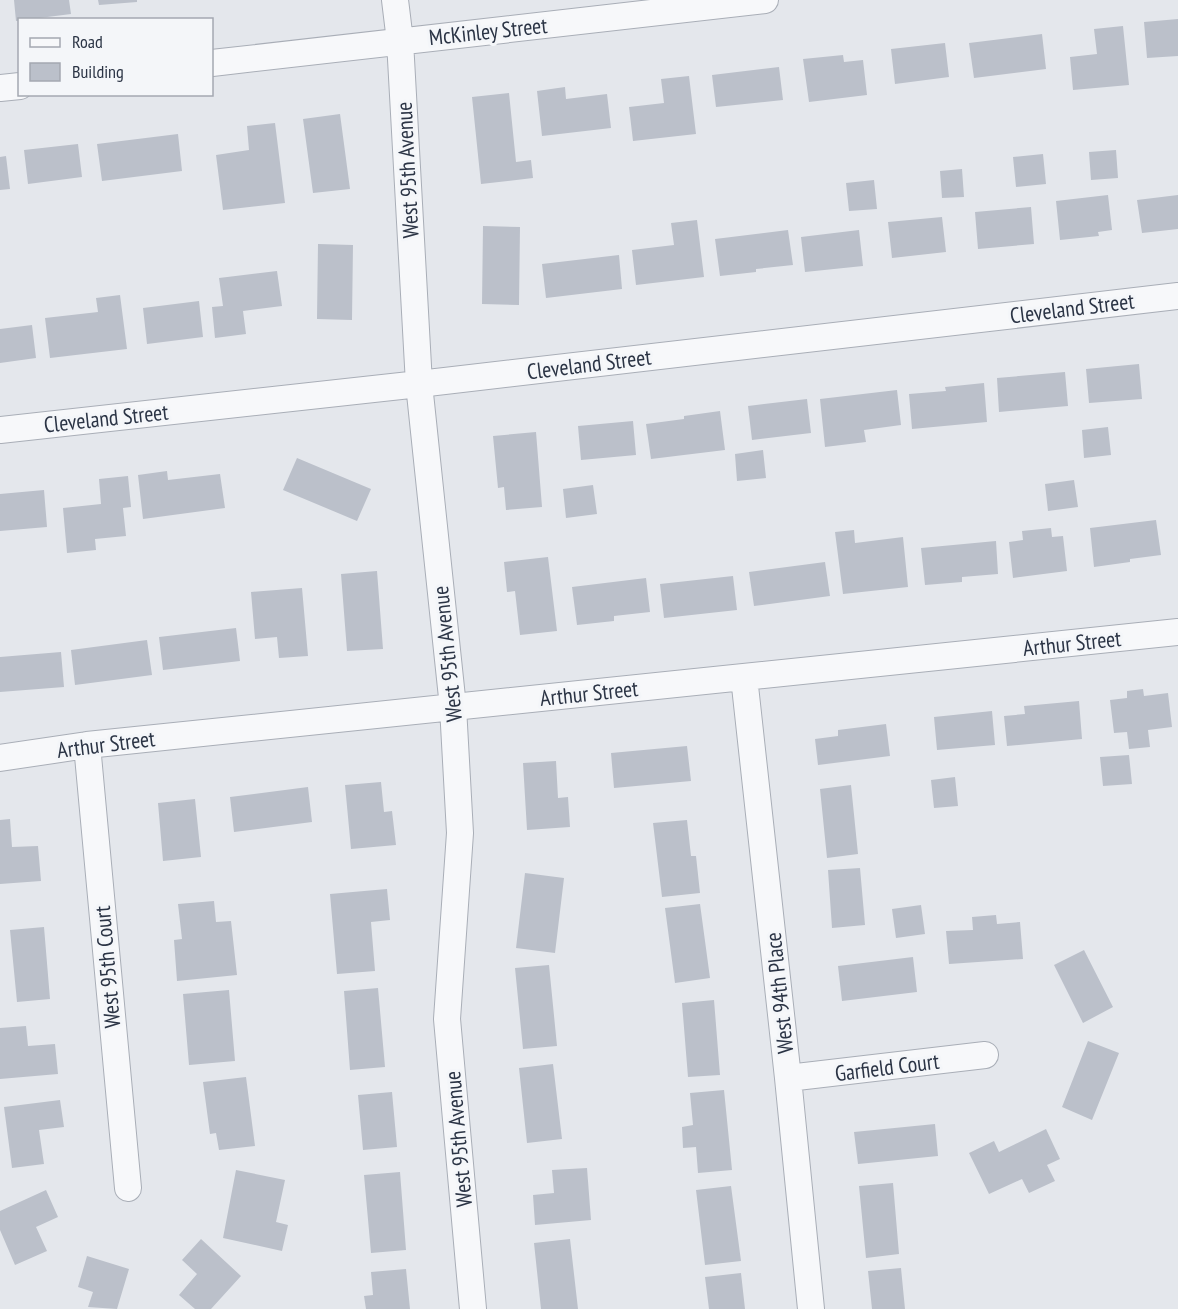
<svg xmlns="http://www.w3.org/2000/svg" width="1178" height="1309" font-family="'PT Sans Narrow',sans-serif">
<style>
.building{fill:#bbc0ca}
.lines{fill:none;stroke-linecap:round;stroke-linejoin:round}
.street-casing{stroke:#a9aeb7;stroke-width:28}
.street{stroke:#f7f8fa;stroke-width:26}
.labels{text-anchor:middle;stroke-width:6;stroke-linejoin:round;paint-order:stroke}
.street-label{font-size:22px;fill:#2b3445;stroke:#f4f6f9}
</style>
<rect width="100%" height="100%" fill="#e4e7ec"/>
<path class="building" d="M14,0h55l2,14 -55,7z
M98,0h39v2l-38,3z
M1178,19v37l-31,2 -3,-36z
M1123,26l6,59 -56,5 -3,-33 27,-3 -3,-25z
M1042,34l4,35 -72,9 -5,-35z
M945,43l4,34 -54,7 -4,-35z
M843,55l1,7 19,-2 4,35 -58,7 -6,-43z
M779,67l4,33 -67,7 -4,-32z
M689,76l7,58 -63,7 -4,-34 35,-4 -3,-24z
M565,87l1,12 41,-5 4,34 -69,8 -5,-45z
M509,93l7,69 15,-2 2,18 -52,6 -9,-87z
M340,114l10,75 -37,4 -10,-74z
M275,123l10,80 -62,7 -7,-55 33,-5 -2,-24z
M178,134l4,37 -80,10 -5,-37z
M78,144l4,33 -54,7 -4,-34z
M1116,150l2,28 -27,2 -2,-28z
M1043,154l3,30 -30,3 -3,-30z
M6,156l4,33 -10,1v-33z
M962,169l2,28 -22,1 -2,-27z
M874,180l3,29 -28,2 -3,-28z
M1108,195l4,35 -14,2 1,4 -39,4 -4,-39z
M1178,195v34l-36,4 -5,-33z
M1031,207l3,37 -56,5 -3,-37z
M942,217l4,35 -54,6 -4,-36z
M697,220l7,57 -68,8 -4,-35 42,-5 -3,-22z
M483,226l37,1 -1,78 -37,-1z
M788,230l5,35 -37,4v3l-36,4 -5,-37z
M859,230l4,36 -58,6 -4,-35z
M318,244l35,1 -1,75 -35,-1z
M619,255l3,34 -76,9 -4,-34z
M277,271l5,35 -39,5 3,23 -31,4 -3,-31 11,-1 -4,-28z
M120,295l7,54 -77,9 -5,-40 53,-6 -2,-14z
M199,301l4,36 -56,7 -4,-36z
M32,325l4,33 -36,5v-34z
M1139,364l3,35 -53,4 -3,-34z
M1065,372l3,34 -69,6 -2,-34z
M984,383l3,39 -75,7 -3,-35 37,-3 -1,-4z
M897,390l4,35 -37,5 2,12 -41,5 -5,-48z
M807,399l4,34 -59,7 -4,-34z
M720,411l5,39 -74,9 -5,-35 38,-5v-3z
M633,421l3,34 -55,5 -3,-34z
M1108,427l3,28 -27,3 -2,-28z
M536,432l6,75 -36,3 -2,-23 -6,1 -5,-52z
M763,450l3,28 -29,3 -2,-27z
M297,458l74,31 -14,32 -74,-31z
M167,471l1,9 52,-6 5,34 -82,11 -5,-44z
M128,476l3,31 -8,1 3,28 -31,3 1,11 -29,3 -4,-45 38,-4 -2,-25z
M1074,480l4,27 -30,4 -3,-27z
M593,485l4,29 -31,4 -3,-29z
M44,490l3,37 -47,4v-37z
M1156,520l5,35 -31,4v3l-36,5 -4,-39z
M1051,528l1,9 11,-1 4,35 -54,7 -4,-36 14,-2 -1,-9z
M854,530l1,13 48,-6 5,50 -65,7 -8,-62z
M996,541l2,33 -36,3v5l-37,3 -4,-37z
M548,557l9,74 -37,4 -5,-44 -8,1 -3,-30z
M825,562l5,34 -76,10 -5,-34z
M377,571l6,78 -36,2 -6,-77z
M733,576l4,34 -73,8 -4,-34z
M646,578l4,34 -36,4v5l-37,4 -5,-38z
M302,588l6,68 -29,2 -2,-21 -22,2 -4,-47z
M236,628l4,33 -77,9 -4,-33z
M147,640l5,35 -77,10 -4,-35z
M61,652l3,35 -64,5v-35z
M1143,689l1,7 24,-3 4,34 -24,3 2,17 -21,2 -2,-17 -13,1 -4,-33 17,-2v-7z
M1079,701l3,38 -75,7 -3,-30 21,-2 -1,-8z
M992,711l3,34 -58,5 -3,-33z
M886,724l4,32 -72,9 -3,-26 23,-3v-6z
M687,746l4,35 -77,7 -3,-35z
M1129,755l3,29 -29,2 -3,-29z
M556,761l2,37 10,-1 2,30 -43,3 -4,-67z
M955,777l3,29 -24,2 -3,-28z
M381,782l3,30 8,-1 4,34 -45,4 -6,-64z
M851,785l7,69 -31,4 -7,-69z
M308,787l4,35 -78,10 -4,-35z
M195,799l6,58 -38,4 -5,-58z
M10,819l2,28 26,-1 3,35 -41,3v-64z
M687,820l4,36h5l4,37 -38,4 -9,-74z
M860,868l5,57 -33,3 -4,-58z
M525,873l39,5 -9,75 -39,-5z
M387,889l3,31 -19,2 4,49 -38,3 -7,-80z
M214,901l2,21 15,-1 6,54 -60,6 -3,-41 8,-1 -4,-35z
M700,904l10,74 -35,5 -10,-75z
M921,905l4,29 -29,4 -4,-29z
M996,915l1,9 23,-2 3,37 -74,5 -3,-33 27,-1 -1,-13z
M44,927l6,72 -33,3 -7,-72z
M1084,950l29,57 -30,16 -29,-58z
M913,957l4,35 -75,9 -4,-35z
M549,965l8,81 -34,3 -8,-81z
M378,988l7,79 -35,3 -6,-79z
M229,990l6,71 -46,4 -6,-71z
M714,1000l6,75 -32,2 -6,-74z
M26,1026l2,20 27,-2 3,30 -58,5v-51z
M1088,1041l31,12 -27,67 -30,-13z
M553,1064l9,75 -35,4 -8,-75z
M246,1077l9,69 -36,4 -3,-17 -6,1 -7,-52z
M724,1090l8,80 -34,3 -2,-26 -13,1 -1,-21 11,-2 -3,-32z
M392,1092l5,55 -34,3 -5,-55z
M60,1100l4,27 -25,3 5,34 -32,4 -8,-61z
M935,1124l3,32 -80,8 -4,-32z
M1046,1129l14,30 -13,6 8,16 -26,12 -7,-14 -33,15 -20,-41 25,-12 5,11z
M587,1168l4,52 -56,5 -2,-30 21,-2 -2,-23z
M236,1170l49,10 -9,42 12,3 -6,26 -59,-13z
M400,1172l6,78 -35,3 -7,-78z
M893,1183l6,71 -33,4 -7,-72z
M731,1186l10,75 -36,4 -9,-75z
M46,1190l12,27 -22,10 11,24 -32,14 -15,-35v-19z
M201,1239l40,37 -30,33h-16l-16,-14 18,-21 -15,-14z
M570,1239l8,70h-37l-7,-66z
M87,1256l42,13 -12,40 -29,-2 5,-15 -15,-5z
M901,1268l4,41h-33l-4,-38z
M406,1269l4,40h-44l-2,-13 9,-1 -2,-23z
M741,1273l4,36h-36l-4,-32z"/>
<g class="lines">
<defs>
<path id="street" d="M395,0l5,41 19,343 34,323 7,126 -13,186 26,290
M212,63l553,-63
M0,88l20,-2
M0,430l419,-46 759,-88
M744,677l44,401 23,231
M87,745l41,443
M0,758l87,-13 1091,-113
M788,1078l197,-23"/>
</defs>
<use href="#street" class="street-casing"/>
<use href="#street" class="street"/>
</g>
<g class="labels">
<g class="street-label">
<text transform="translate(488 31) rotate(-6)" y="8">McKinley Street</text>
<text transform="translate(407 170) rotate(-93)" y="8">West 95th Avenue</text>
<text transform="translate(1072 308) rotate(-7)" y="8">Cleveland Street</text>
<text transform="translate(589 364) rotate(-7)" y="8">Cleveland Street</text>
<text transform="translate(106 418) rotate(-6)" y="8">Cleveland Street</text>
<text transform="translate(1072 643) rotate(-6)" y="8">Arthur Street</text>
<text transform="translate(447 654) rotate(-96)" y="8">West 95th Avenue</text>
<text transform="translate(589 693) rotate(-6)" y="8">Arthur Street</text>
<text transform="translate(106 744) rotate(-7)" y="8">Arthur Street</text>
<text transform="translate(107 967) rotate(-95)" y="8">West 95th Court</text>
<text transform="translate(779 993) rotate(-96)" y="8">West 94th Place</text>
<text transform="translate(887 1067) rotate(-7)" y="8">Garfield Court</text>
<text transform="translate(458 1139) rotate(-95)" y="8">West 95th Avenue</text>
</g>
</g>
<rect x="18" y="18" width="195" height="78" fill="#f4f6f9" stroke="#a4a8b1" stroke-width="1.5"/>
<rect x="30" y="38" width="30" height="9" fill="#f7f8fa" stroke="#a4a8b1" stroke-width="1.5"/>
<text x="72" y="48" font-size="18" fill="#2b3445">Road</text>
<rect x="30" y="63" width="30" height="18" fill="#bbc0ca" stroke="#a4a8b1" stroke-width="1.5"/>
<text x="72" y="78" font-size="18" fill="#2b3445">Building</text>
</svg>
